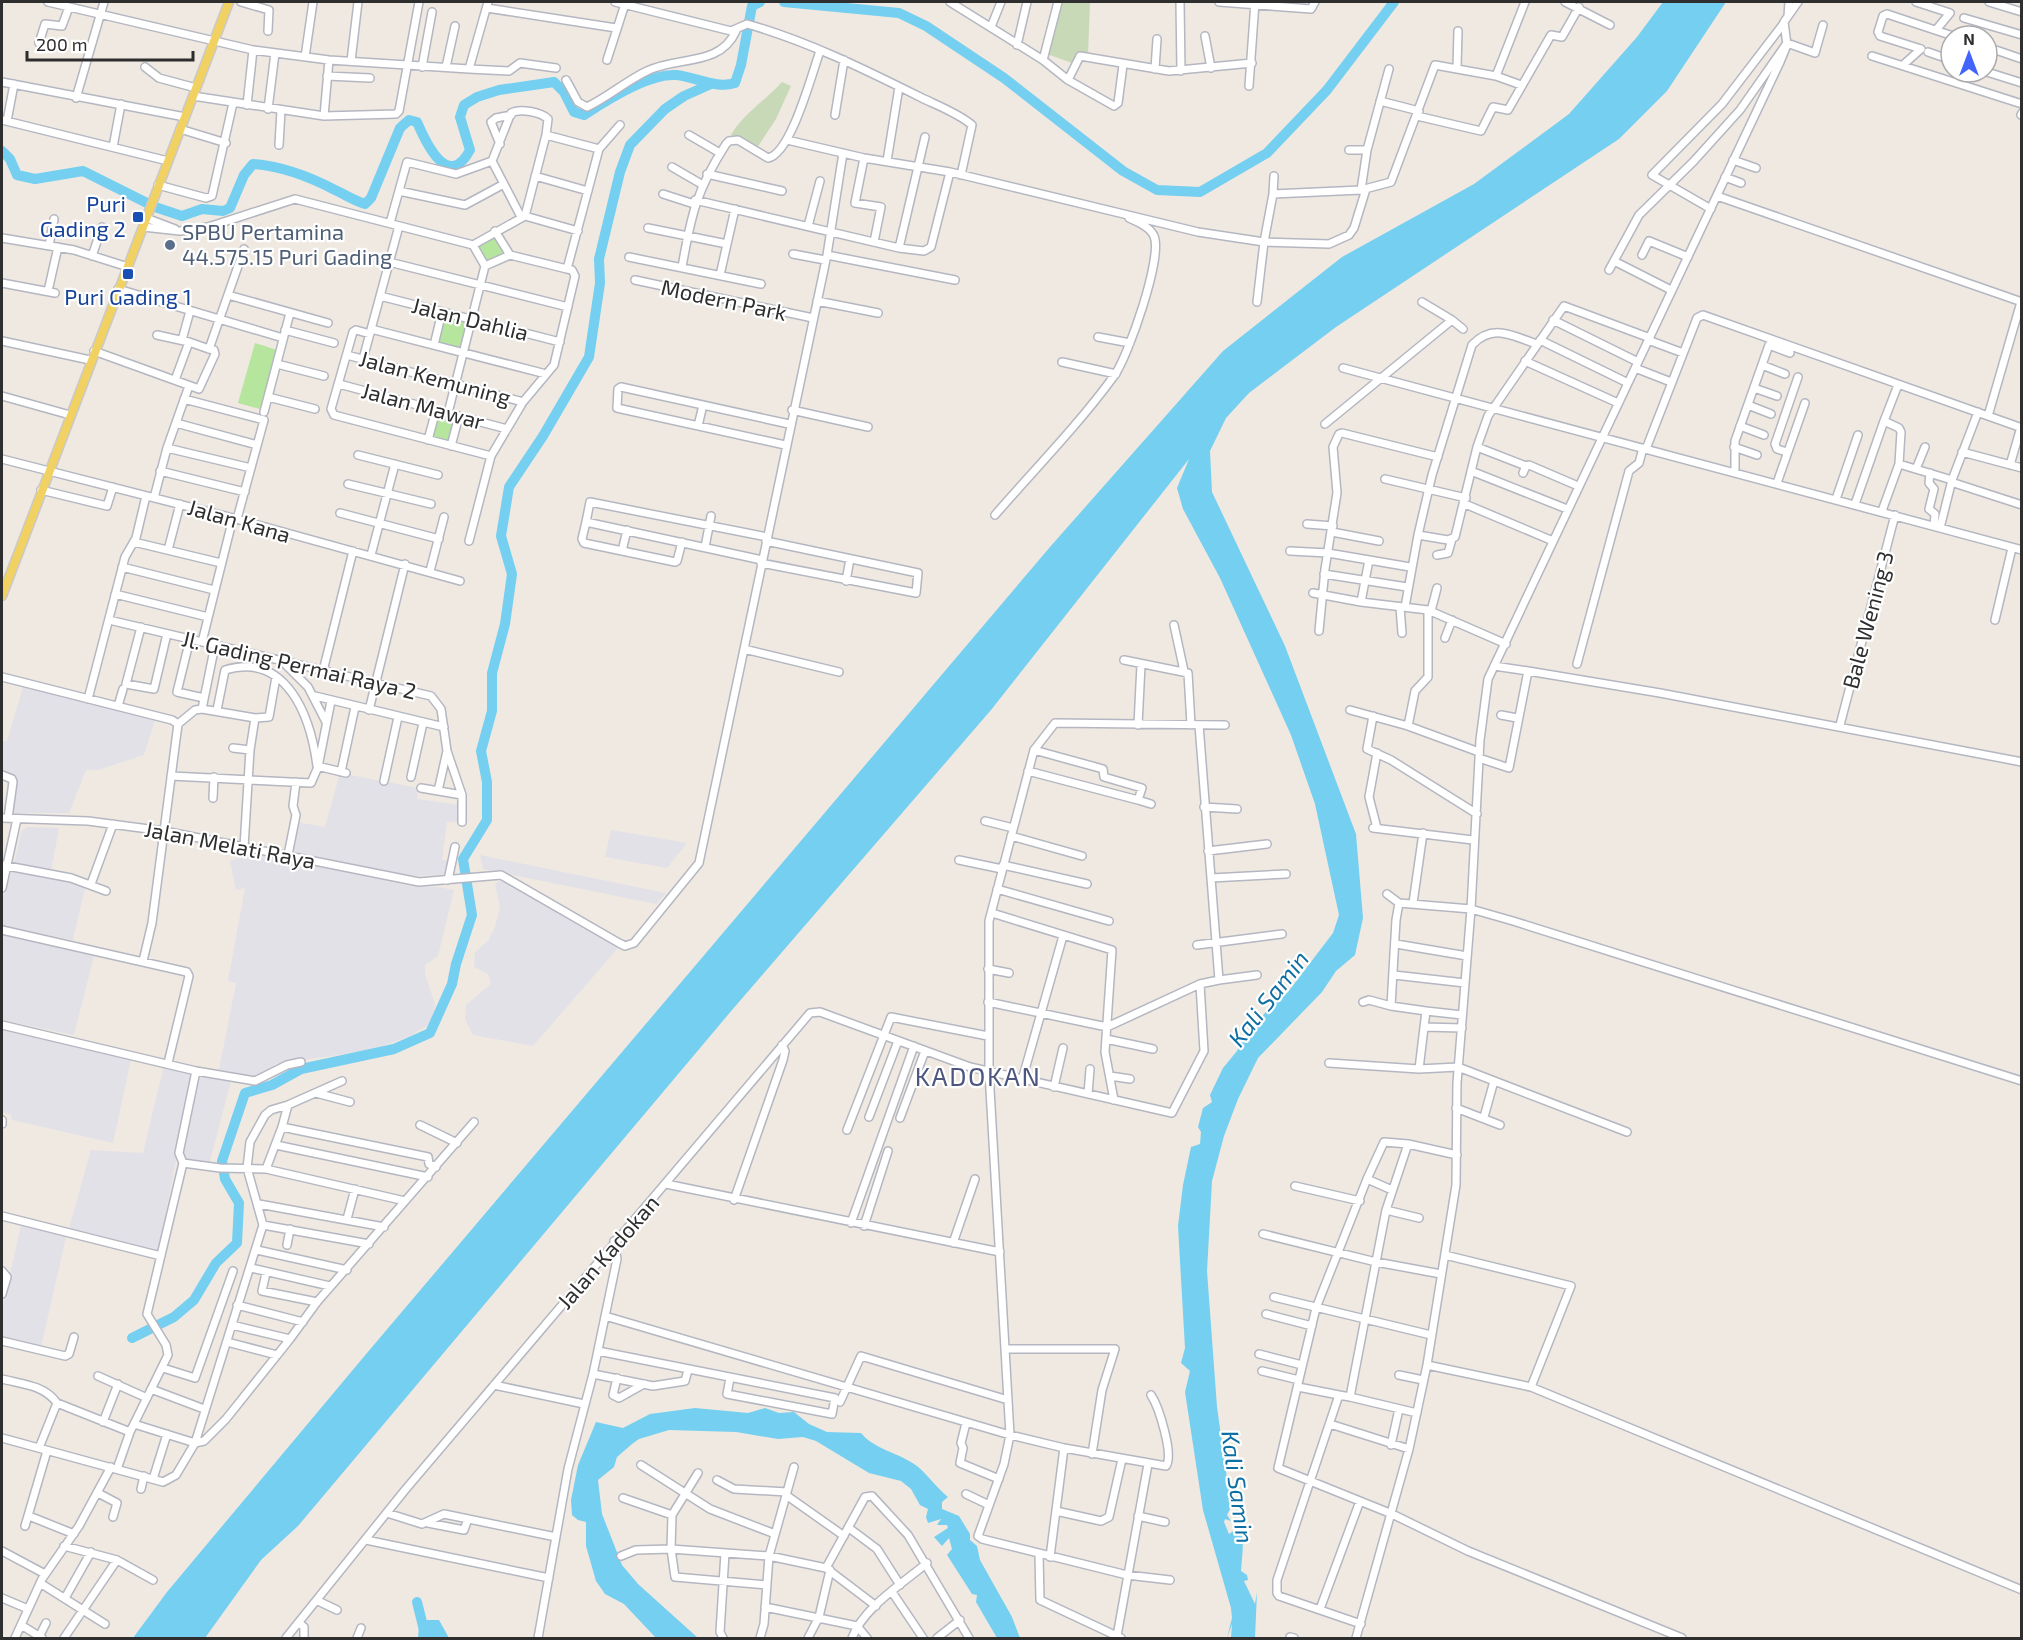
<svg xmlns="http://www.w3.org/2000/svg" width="2023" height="1640" font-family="'Exo 2',sans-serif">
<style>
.industrial{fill:#e3e1e8}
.green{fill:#b6e59e}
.cemetery{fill:#c8d9b8}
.water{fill:#75cff0}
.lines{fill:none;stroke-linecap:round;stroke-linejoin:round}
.river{stroke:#75cff0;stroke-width:10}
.minor-casing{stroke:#b4b7c1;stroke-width:10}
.major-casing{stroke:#c9c9c9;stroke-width:11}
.minor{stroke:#fff;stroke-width:7}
.major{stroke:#f2d163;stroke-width:8}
.transit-dot{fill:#1a4fb4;stroke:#fff;stroke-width:2}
.service-dot{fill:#5c6f8a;stroke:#fff;stroke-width:2}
.labels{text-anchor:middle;stroke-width:4.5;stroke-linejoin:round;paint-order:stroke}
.transit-label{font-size:22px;fill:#164399;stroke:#fff;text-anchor:end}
.service-label{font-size:22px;fill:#4e5e75;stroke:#fff;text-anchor:start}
.street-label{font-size:22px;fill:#2e2e2e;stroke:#fff}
.water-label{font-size:24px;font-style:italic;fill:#0d6fa3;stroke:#fff}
.quarter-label{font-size:26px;letter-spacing:1.5px;fill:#4d5680;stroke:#fff}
</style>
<rect width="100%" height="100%" fill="#efe9e1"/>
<path class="industrial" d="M24,684l131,36 -11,35 -46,15h-12l-17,43h-58l4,-31 -4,-8 -9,-2v-31h5z
M340,773l78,15 -1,11 43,6 -2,17h-11l-5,38h6l-1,15 -48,1 -109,-24 6,-30 29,5z
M28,827l31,1 -8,43 -37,-8 8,-33z
M611,830l76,13 -20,25 -62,-11z
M237,850l42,6 130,30 29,1 16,3 -16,66 -13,9v9l10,30 -3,19 -22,13 -38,14 -96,14 -20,14 -37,-8 17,-87 -8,-2 17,-93 -9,2 -6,-29 7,-2z
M480,855l186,38 -10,11 -173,-35z
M10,872l20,1 56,11 -13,56 -71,-14v-24z
M504,878l114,70 -85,98 -60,-11 -8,-16 1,-14 25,-21 -3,-10 -14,-7 1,-15 13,-11 7,-14 5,-19 -5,-24z
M2,934l92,22 -20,79 -72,-15z
M2,1029l130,26 -19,88 -101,-23 -1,-5 -9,-3z
M164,1065l29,7 -35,181 -90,-21 23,-82 52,3z
M198,1074l33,7 -22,84 -23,-6 -3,-8z
M22,1221l45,12 -26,114 -39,-10v-28z"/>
<path class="green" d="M495,235l10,18 -19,10 -10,-18z
M443,316l24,6 -6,27 -24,-6z
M255,343l22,7 -17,59 -22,-6z
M439,414l17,4 -7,25 -17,-5z"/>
<path class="cemetery" d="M1060,2h30l-2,53 -9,-2 -4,11 -28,-10z
M782,82l9,4 -15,33 -19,29 -26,-13c12,-21 35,-35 51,-53z"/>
<path class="water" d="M1663,2h63l-59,89 -48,48 -283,188 -87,66 -23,25 -16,33 2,41 73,154 71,188 7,84 -8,37 -19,16 -14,21 -64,66 -20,41 -14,37 -12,45 -5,90 10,136 14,100 -4,8 4,6 -6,-2 -1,3 5,12 6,-4 -1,-11c13,14 8,34 7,52l6,4 1,5 -4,1 11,23 2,-12 -2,46h-24l1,-14 -5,14 5,-20 -1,-10 -28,-98 -18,-118 5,-21 -9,-8 4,-15 -7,-122 5,-41 8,-38 9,-3 1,-12 -3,-5 5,-19 9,-6 -2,-7 13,-27 14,-17 8,-15 26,-30 17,-14 45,-59 6,-18 -24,-111 -24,-69 -71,-157 -37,-69 -6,-21 12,-29 -198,251 -259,300 -434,516 -37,34 -56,78h-72l34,-46 200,-239 683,-806 173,-196 119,-94 132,-73 95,-70 68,-77z
M695,1408l53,5 17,-5 14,5 15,-1 15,12 18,8 34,1c14,17 37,19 56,33 11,9 19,21 31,31l-6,5v7l17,7 11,18v6l7,6 3,14 32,57 8,21h-23l-21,-36 1,-7 -5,-1 -25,-39 5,-6 -3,-11 -7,8 -8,-9 14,-9 -1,-3h-10l4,-6 -13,4 -2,-6 2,-8 -8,-4 -9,-16 -10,-8 -32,-8 -53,-32 -13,-4 -25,2 -42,-7 -67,-2 -30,9 -7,5 -15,13 -3,10 -16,13 4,34 20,51 16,19 60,54h-42l-32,-34 -19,-10 -9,-13 -10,-35v-24l-8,-2 -6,-5 -1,-15 7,-35 18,-43 27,6 27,-14z
M426,1620h13l10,18h-31l1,-12z"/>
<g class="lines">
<path class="river" d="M784,2l115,11 27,13 78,52 119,93 34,19 43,2 67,-39 60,-63 67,-88
M2,151l8,8 7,16 18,4 48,-8 72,36 27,9 20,-7 21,2 7,-3 14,-33 9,-11c28,2 57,13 82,26 11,5 18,10 30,14l6,-6 29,-70 9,-8 8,2c9,21 31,69 53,28l-10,-33 4,-12 13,-8 22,-7 55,-8 10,10 10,20 10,3c21,-14 66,-42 92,-40 21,2 39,14 59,8l6,-18 11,-59 8,-4
M132,1338l42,-21 20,-17 22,-37 21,-20 2,-40 -14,-24 -3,-18 23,-68 27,-8 29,-16 93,-20 36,-16 22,-49 4,-20 16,-49 -9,-56 24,-39v-38l-6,-31 11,-40v-38l13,-49 7,-50 -11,-38 8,-49 34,-51 46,-79 11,-74 -1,-24 21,-87 10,-27 35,-36 19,-13 27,-12
M417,1602l9,36"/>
<defs>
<path id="minor" d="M48,2l205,48 76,10 140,9 19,-67
M241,2l28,8 -1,21
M615,2l116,29 16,-7c60,17 117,45 173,73 16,8 38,16 52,28l-11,50
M950,2l93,58 25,20 46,26 4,-3 5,-38
M1180,2l1,69
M1219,2l92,7 4,-7
M1565,2l45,23
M1916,2l34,11 -14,17
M1989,2l33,10
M487,8l129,20
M1788,16l1,-14
M1964,18l58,17
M991,27l10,-25
M1205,36l6,32
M39,43l6,-19 17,2 7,-19
M1017,45l10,-43
M1987,47l35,12
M1921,49l-41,-13 -2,-4 5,-16 4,-2 66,22
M1928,52l23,8
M1872,56l150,48
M305,57l8,-55
M607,60l18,-56
M1043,60l15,-58
M351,61l7,-59
M1903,65l18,-16
M145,67l14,11 37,10
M422,67l10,-55
M446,67l9,-41
M1457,67l1,-36
M469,69l40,2 11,-8 36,5
M1155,69l2,-30
M1987,72l35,11
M327,76l43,2
M1496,76l25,9
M566,80l12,22 9,5c21,-10 39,-26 60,-36 30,-15 73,-4 89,-40
M1068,80l12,-24 89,15 83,-8
M2,82l183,35
M1249,86l6,-84
M193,96l131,20 72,-2 3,-3 20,-109
M76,98l28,-96
M1380,101l39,10
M247,105l6,-55
M268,109l7,-56
M835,115l9,-55
M2021,115l1,-2
M324,116l5,-56
M1417,116l64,15 12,-24 15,3 43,-75 11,2 17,-30
M2,120l166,41
M7,121l7,-37
M180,129l46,14
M546,135l53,14
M689,135l31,18
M787,140l77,18 86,14 248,60 66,10 65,2 20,-9 5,-7 12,-39
M500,144l-9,-22 5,-4 15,-3
M279,145l2,-35
M113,147l8,-43
M1349,150h18l-6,40
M1367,150l22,-81
M864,158l-9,45 26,4 -7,35
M1733,160l23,8
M492,161l29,56
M887,161l12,-74
M672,167l31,18
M707,174l75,17
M535,176l53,15
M1725,177l16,6
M158,185l48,13 6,-2 21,-93
M399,191l66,14 37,-20
M663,194l31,10
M1273,194l1,-18
M1717,196l305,106
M695,200l204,48 25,3 7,-4 19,-75
M1711,209l-59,-34 70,-71 62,-81
M146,218l29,11
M390,223l17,-61 49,12 36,-13 19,-48c9,-5 30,-1 37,6l-2,16 -21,81
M808,226l12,-45
M143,227l37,4 28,-4 87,-28 178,46 52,-29 53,15
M648,228l79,16
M495,231l15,24
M2,238l72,12 54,17
M49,246l5,-27
M899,248l26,-111
M793,254l32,6
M827,255l128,25
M1642,255l7,-14 39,16
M92,256l10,-29
M629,257l132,27
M1614,261l25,-46 54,-53 47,-52 47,-67 28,10 8,-28
M389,262l179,45
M485,266l25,-11 57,14
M682,267c9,-52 15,-78 44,-123l3,-3 9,-1 30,18c23,-4 44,-85 52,-107
M1609,270l5,-9 57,29
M720,275l15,-66
M635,280l178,38
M2,283l53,10
M118,289l165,49
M48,291l10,-44
M228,295l100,28
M380,296l180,46
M817,301l61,12
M1257,302l7,-60 9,-48 88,-4 30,-8 44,-117 61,11 29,-74
M1422,302l30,18
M1553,320l85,42
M371,329l175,45
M285,330l49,13
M370,334l-14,-4 -3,2 -22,77 3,6 157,41
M157,335l32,7
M1098,337l32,6
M182,340l8,-29
M1540,340l88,43
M1648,340l35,13
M2,341l88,19
M434,345l8,-33
M94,351l105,38 16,-35 -1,-4 -5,-1
M347,355l176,47
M363,359l36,-133
M1525,361l93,42
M1062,362l54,12
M277,364l47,12
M1762,365l23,9
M1343,368l679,182
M1635,368l36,14
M175,380l14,-38 20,7 35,-100
M339,384l168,45
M1754,388l23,8
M2,396l68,19
M268,397l47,12
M184,399l80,21 -27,99
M1748,405l23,9
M792,410l76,17
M264,412l26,-99
M448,413l37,-147 -12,-21
M1988,416l33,-114
M1884,421l14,-36
M176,423l81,22
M1325,424l127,-104 11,9
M698,426l5,-21
M1740,426l24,9
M428,440l8,-30
M785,445l-168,-37 1,-19 3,-2 168,37
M451,446l8,-30
M1477,447l49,19
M1734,447l23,8
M167,448l84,20
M1646,449l51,-131 6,-3 319,113
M1787,452l-10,-3 -2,-5 23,-67
M1962,452l60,16
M358,455l80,20
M2,459l231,59 227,63
M2010,465l11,-38
M1916,469l9,-22
M160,471l85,21
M1471,471l96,38
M1735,472v-31l34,-96 21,8
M1523,473l3,-7 3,-1 49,21
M1930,473l-1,10 5,6 -5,20 6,5 -1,12
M1385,479l81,19
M1951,482l71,23
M1777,483l28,-80
M348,484l83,20
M41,490l66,16 6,-19
M154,498l13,-50 22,-62
M1836,499l22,-64
M1465,504l88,37
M1855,504l29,-83 15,7 2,4 -2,32
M1882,511l17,-47 53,16
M340,513l99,26
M995,515c40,-46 84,-91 119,-139 14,-19 49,-119 40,-140 -4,-9 -16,-14 -25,-18
M586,522l-4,17 2,4 91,19 2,-1 5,-19
M1307,524l26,2
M1940,528l12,-48 26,-68
M1332,532l47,9
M1418,535l14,-60 40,-130c21,-22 40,-9 65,-1
M469,541l22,-85 32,-54 31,-37 21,-89 -3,-6 -5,-1 32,-120 21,-24
M134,542l87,21
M705,547l6,-31
M168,550l12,-46
M622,551l5,-21
M1290,551l38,2 41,7
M371,555l24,-91
M1437,555l11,-2 4,-14
M762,560l-176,-38 4,-20 177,35
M761,563l155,30 2,-20 -152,-32
M122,567l92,23
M430,571l14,-54
M1324,574l83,13
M846,581l4,-22
M1313,593l48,9 67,8 78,34
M115,594l93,23
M1361,602l8,-42 41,7
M1400,607l2,26
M1405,607l13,-72 30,5 7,-3 22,-90 11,-31 76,-110 86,32
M1431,611l6,-23
M109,620l322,76 10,13 6,42 15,44v27
M1995,620l17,-72
M1174,625l10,46
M141,627l-15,57 28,5 13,-55
M1319,631l6,-62 12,-76 -4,-46 6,-13 3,-1 96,24
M1445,638l7,-18
M190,639l-13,53 27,6
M202,642l31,-124
M744,649l95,23
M1124,660l64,13 3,52
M285,664l23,23 18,35
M1577,664l52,-193 10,-8 4,-15
M323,671l30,-120
M1528,671l132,22 362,69
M2,677l170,43 6,4 -26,199 -9,38
M315,696l129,31
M88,699l37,-142 11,-19 10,-42
M118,706l5,-17
M202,709l13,-64
M217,710l8,-40c63,-19 86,49 92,96l29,7
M369,710l36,-146
M1350,710l58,16 71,26
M1501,715l16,3
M1373,716l-6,33 24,11 86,54
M255,718l14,-1 7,-40
M178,724l17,-14 7,-1 53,9 -5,32 -6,97
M1138,725l3,-60
M1840,725l55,-210
M1408,726l7,-35 13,-14v-67
M233,748l17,2
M1377,753l-8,44 8,31
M1479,758l30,10 19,-97 -34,-5
M1028,771l110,29 4,-12 -38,-11 -1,-8 -69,-19
M341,772l14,-65
M2,775l10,4 1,3 -5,36
M171,776l140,7 7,-16 13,-66
M411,777l12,-54
M384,781l14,-64
M421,788l41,7
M438,791l9,-40
M213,798l1,-21
M1138,800l13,4
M1204,807l33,2
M2,818l86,3 76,10 255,51 82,-7 118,68 6,3 9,-3 65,-80 128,-608 16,-102
M985,821l28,7
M1373,828l100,12
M1011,836l71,20
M1208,851l59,-7
M288,855l8,-40 -3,-9 3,-24
M959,860l43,9
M2,865l69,13 35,13
M1003,865l84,19
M1211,878l75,-4
M448,880l7,-33
M91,884l22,-60
M2,888l15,-69
M997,889l112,32
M1387,894l12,9 72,6 42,12 509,160
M1399,903l-3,17 -5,86 35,5
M1413,903l10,-70
M992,913l120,37 -7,102 9,48
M2,930l185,42 2,4 -21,87
M1396,944l71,12
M1197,945l85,-11
M988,969l21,4
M1394,975l71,8
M1219,980l38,-5
M988,1002l119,25 93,-43 19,-4 -20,-255
M1363,1002l6,-2 22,6
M2,1025l194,46 59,10 32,-16 14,-3
M1424,1027l38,1
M1106,1039l47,10
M1329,1063l90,6 39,-2 169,65
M1419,1069l7,-58 36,4
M1110,1076l20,3
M1022,1080l41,-144
M1054,1087l9,-39
M316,1093l34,9
M1088,1094l2,-25
M1456,1108l44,17
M869,1117l29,-76
M1484,1117l10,-36
M900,1118l25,-67
M2,1120v4
M420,1125l37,18
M282,1127l6,-22 54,-24
M847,1130l44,-113 97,19
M276,1145l152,32
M183,1163l37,5 46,1 139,32
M266,1169l16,-42 146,30 1,7 7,3
M1367,1179l17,-37 24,2
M666,1184l334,68
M1295,1186l65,15
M1392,1190l-25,-11 -51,129 -38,160 114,46 76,37 214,87
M734,1200l49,-140 2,-9 -3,-6
M259,1204l125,23
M1386,1210l33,8
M2,1216l159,40
M347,1219l8,-30
M851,1223l63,-177
M263,1225l106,19
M864,1226l24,-75
M1263,1234l113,28 65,12
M953,1243l22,-64
M287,1245l3,-16
M257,1250l90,20
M1445,1255l126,31 -40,101
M251,1268l79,18
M2,1271l5,6 -5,17
M266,1273l-4,18 55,11
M1274,1297l157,38
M237,1305l66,17
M1266,1314l46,12
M605,1316l405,119 54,13 102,18c8,-11 -7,-59 -15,-71
M232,1325l58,14
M2,1341l63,15 4,-2 5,-17
M227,1342l50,13
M1006,1349h109l-13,41 -10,64
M598,1351l237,47 -3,16 -105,-20 3,-16
M1259,1354l43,11
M1427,1365l104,22 491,203
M163,1368l32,10 38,-107
M1262,1371l37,9
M593,1374l60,12 32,-5 3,-11
M1399,1375l24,5
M98,1376l49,22
M617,1378l-4,17 6,3 25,-14
M2,1379c20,5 42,6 55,24l73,29
M494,1385l90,19
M1298,1387l41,8
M151,1389l53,20
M1350,1397l67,16
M840,1402l21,-46 147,44
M103,1422l15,-38
M966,1423l-5,20 2,5 -3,15 39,16
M134,1424l61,19 9,-2 22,-22 64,-80 27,-37 157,-180
M1330,1424l79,25
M2,1438l161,44 13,-7 19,-32 68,-218 -16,-57 3,-26 15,-27 6,-5 17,-5
M1391,1445l8,-36
M39,1448l18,-45
M641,1465l69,44 65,25
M117,1469l13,-37 38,-77 -2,-10 -19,-31 36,-151 -4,-10 17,-82
M153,1479l14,-45
M717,1480l17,9 53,3
M141,1489l3,-13
M98,1493l19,10 -4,14
M966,1494l23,11
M786,1495l58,41
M623,1498l49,17 -1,34 4,28 92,8
M1056,1511l45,10 8,-4 13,-58
M387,1513l35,11 22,-10 112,23
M672,1515l26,-42
M29,1516l45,18
M1138,1516l27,6
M428,1523l36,7 4,-11
M25,1526l22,-75
M849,1528l28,21 23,36
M366,1540l183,38
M64,1546l53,14 36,20
M2,1551l43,23
M1039,1554l1,46 81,38
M621,1556l15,-6 35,-1 98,7 57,12 50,38
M1050,1557l14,-109
M826,1568l39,-71 7,-1 36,39 61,103
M1170,1580l-43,-5 -145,-36 -4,-3 26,-72 6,-29 -21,-363v-151l45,-171 21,-27 170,2
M40,1583l65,41
M892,1592l31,46
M2,1598l26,11
M65,1598l26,-46
M318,1601l19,9
M765,1607l92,19 10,12
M1320,1609l40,-108
M299,1623l5,4v11
M1361,1624l-82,-28 -2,-3v-13l62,-185 11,2 36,-187 22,-66 49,11
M21,1625l21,13
M1117,1636l31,-172
M39,1637l7,-14
M1290,1637l4,1
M15,1638l27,-59 37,-53 32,-59
M64,1638l53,-78
M286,1638l119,-148 405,-477 10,-1 150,55 202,46 32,-62 -4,-67
M357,1638l4,-10
M538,1638l30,-169 25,-95 24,-115 -3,-18
M723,1638l-3,-6 5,-79
M760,1638l4,-14 5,-68 25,-89
M808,1638l11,-21 11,-47
M852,1638c12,-31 50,-54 75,-75
M937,1638l23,-18
M1356,1638l53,-189 18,-84 29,-180 1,-102 14,-174 9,-169 8,-61 292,-617 7,-17 -3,-23 14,-20"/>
<path id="major" d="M2,596l227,-594"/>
</defs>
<use href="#minor" class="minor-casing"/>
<use href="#major" class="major-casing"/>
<use href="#minor" class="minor"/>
<use href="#major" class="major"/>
</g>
<g class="transit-dot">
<rect x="132" y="211" width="12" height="12" rx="3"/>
<rect x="122" y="268" width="12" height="12" rx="3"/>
</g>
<circle class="service-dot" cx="170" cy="245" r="6"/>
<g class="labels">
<g class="transit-label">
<text x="126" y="212">Puri<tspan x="126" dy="25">Gading 2</tspan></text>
<text x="128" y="305" text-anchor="middle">Puri Gading 1</text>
</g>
<g class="service-label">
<text x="182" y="240">SPBU Pertamina<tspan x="182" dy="25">44.575.15 Puri Gading</tspan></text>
</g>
<g class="street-label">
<text transform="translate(724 300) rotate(12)" y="8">Modern Park</text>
<text transform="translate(470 319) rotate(14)" y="8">Jalan Dahlia</text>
<text transform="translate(435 378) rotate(15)" y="8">Jalan Kemuning</text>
<text transform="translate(423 406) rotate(15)" y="8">Jalan Mawar</text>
<text transform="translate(239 521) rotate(16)" y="8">Jalan Kana</text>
<text transform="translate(1868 620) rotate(-75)" y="8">Bale Wening 3</text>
<text transform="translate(299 665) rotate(13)" y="8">Jl. Gading Permai Raya 2</text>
<text transform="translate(230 845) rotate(11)" y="8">Jalan Melati Raya</text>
<text transform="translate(608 1252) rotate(-49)" y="8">Jalan Kadokan</text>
</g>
<g class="water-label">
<text transform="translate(1269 999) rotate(-52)" y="8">Kali Samin</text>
<text transform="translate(1237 1487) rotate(82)" y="8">Kali Samin</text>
</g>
<g class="quarter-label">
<text x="978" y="1086">KADOKAN</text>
</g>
</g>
<rect width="2023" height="1640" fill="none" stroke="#2e2e2e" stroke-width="6"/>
<g transform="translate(1969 54)"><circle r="28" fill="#ffffff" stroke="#ababab" stroke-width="1.5"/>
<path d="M0-4.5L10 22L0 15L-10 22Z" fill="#4264fb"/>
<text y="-9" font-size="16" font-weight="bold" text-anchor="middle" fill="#2e2e2e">N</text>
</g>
<path d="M27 51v9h166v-9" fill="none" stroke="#2e2e2e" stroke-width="3"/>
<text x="36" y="51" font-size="18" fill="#2e2e2e" stroke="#ffffff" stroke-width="4.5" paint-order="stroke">200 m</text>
</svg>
